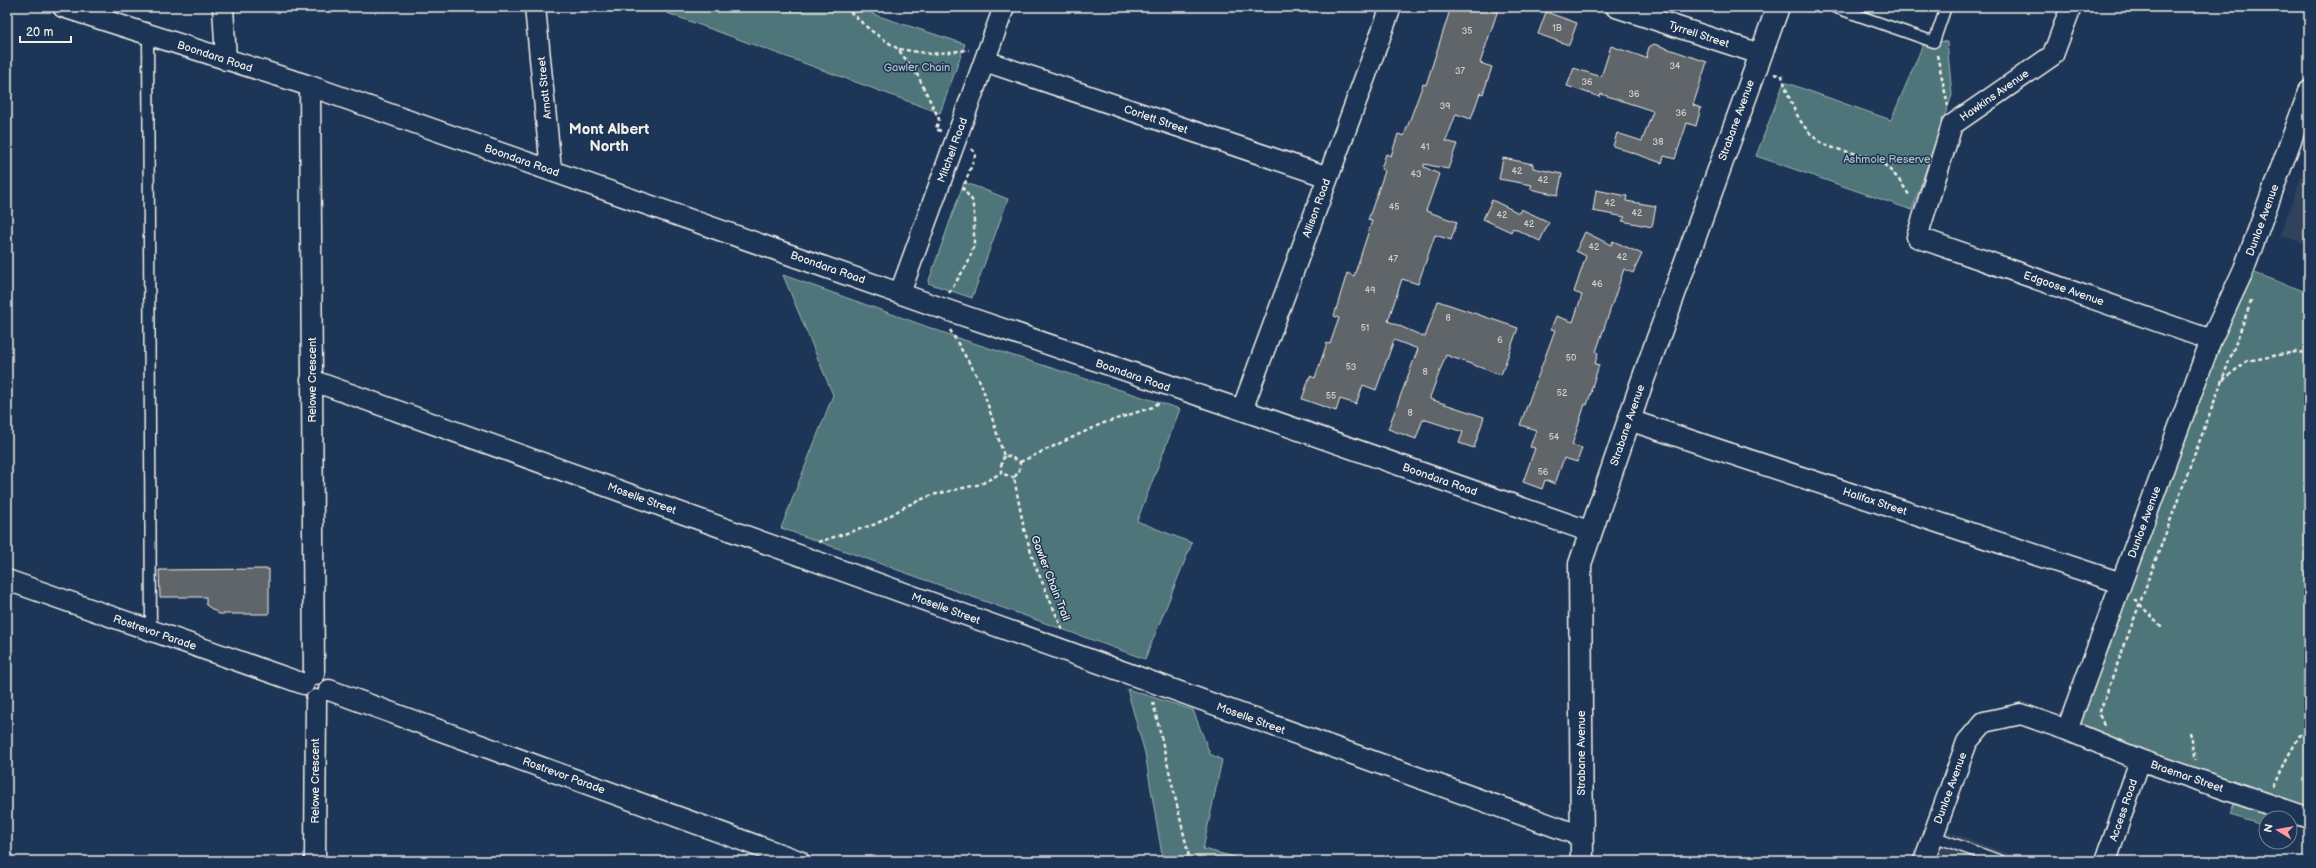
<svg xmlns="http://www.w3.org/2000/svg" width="2316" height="868" font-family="'Balsamiq Sans',sans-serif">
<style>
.built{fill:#31435d}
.green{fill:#4d757a;stroke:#a0b3b1}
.building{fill:#60656b;stroke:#f4f1e8}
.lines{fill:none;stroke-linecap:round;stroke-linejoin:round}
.lane-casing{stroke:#f4f1e8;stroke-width:13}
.street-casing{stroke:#f4f1e8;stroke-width:23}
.secondary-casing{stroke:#f4f1e8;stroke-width:25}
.path{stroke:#f4f1e8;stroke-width:2.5;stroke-dasharray:4 3;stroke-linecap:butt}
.lane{stroke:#1d3557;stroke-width:10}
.street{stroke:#1d3557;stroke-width:20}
.secondary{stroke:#1d3557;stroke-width:22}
.labels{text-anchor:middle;stroke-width:3;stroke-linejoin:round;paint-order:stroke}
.number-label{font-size:9px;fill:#cfcec9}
.street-label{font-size:11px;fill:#f4f1e8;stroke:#1d3557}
.park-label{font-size:11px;fill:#b1bfbc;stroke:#1d3557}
.district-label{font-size:15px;font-weight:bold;fill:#f4f1e8;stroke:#1d3557}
</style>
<rect width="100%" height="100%" fill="#1d3557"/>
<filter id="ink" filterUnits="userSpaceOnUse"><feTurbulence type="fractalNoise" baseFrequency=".025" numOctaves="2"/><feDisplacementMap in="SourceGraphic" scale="8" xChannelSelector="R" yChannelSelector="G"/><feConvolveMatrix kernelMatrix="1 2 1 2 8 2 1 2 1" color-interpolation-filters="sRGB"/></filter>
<g filter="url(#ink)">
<path class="built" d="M2309,156v89l-29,-10z
M1947,831l81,30h-91z"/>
<path class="green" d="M666,7h208l-2,7 93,30 -25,69 -273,-100z
M1925,40l22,2 5,53 -40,115 -156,-54 28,-74 107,38z
M964,182l44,17 -36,99 -44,-15z
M2244,269l65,24v525l-242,-88z
M783,275l184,66 213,68 -43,112 55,22 -47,116 -364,-131 52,-133z
M1127,689l66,21 17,44 12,6 -19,89 32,8v4h-72l-18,-108z
M2234,804l33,11 -5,10 -32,-10z"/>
<path class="building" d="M1451,7h48l-19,56 12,4 -9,27 -3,-1 -9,26 -15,-5 -10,27 11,3 -9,25 -24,-5v3l15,7 -13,37 31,11 -6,18 -16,-5 -17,49 -16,-5 -14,42 37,16 13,-36 80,27 -17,47 -55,-20 -16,42v2l54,18 -10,31 -15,-5 4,-11 -40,-13 -7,20 -28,-10 30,-80 -24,-9 -18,50 -13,-5 -7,19 -16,-5 -4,12 -34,-12 8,-23 5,2 12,-35 3,1 9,-26 -5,-2 13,-43 7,3 18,-55 -4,-1 17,-49 -4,-2 5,-15 5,2 7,-22 6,2 19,-52 3,1z
M1546,12l31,11 -8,22 -31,-11z
M1654,44l53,18 -14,43 8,3 -5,18 -9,-3 -12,36 -11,-3 -2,7 -49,-17 4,-13 25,8 11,-30 -52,-17 -1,3 -33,-11 7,-18 27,9 10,-31 35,12 3,-11z
M1503,158l30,6v4l29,6 -4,21 -28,-6 2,-4 -33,-6z
M1596,190l31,6 -1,5 30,5 -4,21 -30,-6 3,-4 -32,-6z
M1492,200l27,13 2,-4 28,13 -9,19 -27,-13 -2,4 -28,-13z
M1585,232l26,13 2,-4 29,13 -9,19 -9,-4 -28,83 2,1 -3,11 4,1 -8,25h1l-5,15 -2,-1 -13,41 10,3 -5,14 -13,-4 -9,26 -10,-4 -3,9 -19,-7 12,-34 -5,-1 6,-17 -16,-5 35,-95 -4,-1 5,-13 17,6 9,-27 -8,-3 12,-36 -10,-5z
M269,569v45h-50l-13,-9v-8h-46l-1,-27z"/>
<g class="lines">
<defs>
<path id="lane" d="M1834,7l100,35 12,-35
M148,35l3,595
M1933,836l68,25"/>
<path id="street" d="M63,7l247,79 634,223 298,101 349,122
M223,7l3,53
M535,7l16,163
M1616,7l144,47
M2071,7l-18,48 -101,70 -35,112 294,103
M985,61l343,116
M310,86l4,589
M900,293l104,-286
M311,380l1270,456
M1242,410l149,-403
M1629,420l492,163
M7,580l297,104
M329,690l470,171
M2067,730l73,30 169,58
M315,861l1,-161
M1924,861l43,-119 17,-20 37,-8 46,16 144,-390 33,-71 65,-178
M2106,861l34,-101"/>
<path id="secondary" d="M1582,861l-2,-297 61,-179 137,-378"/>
</defs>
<use href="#lane" class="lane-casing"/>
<use href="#street" class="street-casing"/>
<use href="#secondary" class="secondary-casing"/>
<path class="path" d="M845,7l25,23 28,19 20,27 21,43 -3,10 5,2
M899,49l32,5 38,-4
M1937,55l11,51
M1774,74l8,2c8,26 19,58 46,70 15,6 32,7 47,13 13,5 29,26 35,38
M949,293l19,-30 6,-18v-32l-2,-13 -9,-11 13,-36 -5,-4
M950,330l31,53 23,73h5l11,6 -1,9 -5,7 10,51 11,36 28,66
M2223,380l24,-19 48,-9 14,1
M1004,456l-3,10v7l13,5
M1020,462l81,-38 52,-17 8,-6
M818,542l58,-18 30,-18 26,-11 49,-11 20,-11
M2135,599l27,29
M1153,702l37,159
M2104,725l-5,-11 153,-415
M2190,732l6,28
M2274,787l13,-29 13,-23 9,4"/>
<use href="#lane" class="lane"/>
<use href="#street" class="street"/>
<use href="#secondary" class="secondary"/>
</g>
</g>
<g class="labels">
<g class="number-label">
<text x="1557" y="31">1B</text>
<text x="1467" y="34">35</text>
<text x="1675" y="69">34</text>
<text x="1460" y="74">37</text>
<text x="1587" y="85">36</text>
<text x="1634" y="97">36</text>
<text x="1445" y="109">39</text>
<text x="1681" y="116">36</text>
<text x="1658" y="145">38</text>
<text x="1425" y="150">41</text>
<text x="1517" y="174">42</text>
<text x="1416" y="177">43</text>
<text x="1543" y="183">42</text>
<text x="1610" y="206">42</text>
<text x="1394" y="210">45</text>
<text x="1637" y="216">42</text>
<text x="1502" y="218">42</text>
<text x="1529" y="227">42</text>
<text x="1594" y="250">42</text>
<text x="1622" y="260">42</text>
<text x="1393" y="262">47</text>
<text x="1597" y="287">46</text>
<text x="1370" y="293">49</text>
<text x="1448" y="321">8</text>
<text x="1365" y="331">51</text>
<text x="1500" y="343">6</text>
<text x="1571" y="361">50</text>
<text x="1351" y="370">53</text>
<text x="1425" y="375">8</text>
<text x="1562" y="396">52</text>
<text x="1331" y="399">55</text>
<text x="1410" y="416">8</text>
<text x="1554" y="440">54</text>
<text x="1543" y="475">56</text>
</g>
<g class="street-label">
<text transform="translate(1699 34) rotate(18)" y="4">Tyrrell Street</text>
<text transform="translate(215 56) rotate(18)" y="4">Boondara Road</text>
<text transform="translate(544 88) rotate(-96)" y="4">Arnott Street</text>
<text transform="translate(1994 95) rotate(-35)" y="4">Hawkins Avenue</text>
<text transform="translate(1156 119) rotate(19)" y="4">Corlett Street</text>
<text transform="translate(1736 120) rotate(-70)" y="4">Strabane Avenue</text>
<text transform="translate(952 150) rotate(-70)" y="4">Mitchell Road</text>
<text transform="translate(522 160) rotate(19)" y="4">Boondara Road</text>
<text transform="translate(1316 208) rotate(-70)" y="4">Allison Road</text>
<text transform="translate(2262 220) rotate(-70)" y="4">Dunloe Avenue</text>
<text transform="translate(828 267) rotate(19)" y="4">Boondara Road</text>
<text transform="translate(2064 288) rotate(19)" y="4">Edgoose Avenue</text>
<text transform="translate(1133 375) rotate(19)" y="4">Boondara Road</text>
<text transform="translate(312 380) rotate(-90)" y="4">Relowe Crescent</text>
<text transform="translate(1627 425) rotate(-71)" y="4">Strabane Avenue</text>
<text transform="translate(1440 479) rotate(19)" y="4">Boondara Road</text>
<text transform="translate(642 498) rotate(20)" y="4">Moselle Street</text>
<text transform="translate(1875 501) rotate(18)" y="4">Halifax Street</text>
<text transform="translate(2144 522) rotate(-70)" y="4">Dunloe Avenue</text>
<text transform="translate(1051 578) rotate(69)" y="4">Gawler Chain Trail</text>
<text transform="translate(946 608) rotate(20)" y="4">Moselle Street</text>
<text transform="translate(155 632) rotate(19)" y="4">Rostrevor Parade</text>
<text transform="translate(1251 718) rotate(20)" y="4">Moselle Street</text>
<text transform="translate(1581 753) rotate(-90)" y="4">Strabane Avenue</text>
<text transform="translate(564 775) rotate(20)" y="4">Rostrevor Parade</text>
<text transform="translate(2187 776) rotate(19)" y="4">Braemar Street</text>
<text transform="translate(315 781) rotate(-90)" y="4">Relowe Crescent</text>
<text transform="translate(1950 788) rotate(-70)" y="4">Dunloe Avenue</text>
<text transform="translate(2123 810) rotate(-71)" y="4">Access Road</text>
</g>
<g class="park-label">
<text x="917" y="71">Gawler Chain</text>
<text x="1887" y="163">Ashmole Reserve</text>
</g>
<g class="district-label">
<text x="609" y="134">Mont Albert<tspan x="609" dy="17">North</tspan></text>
</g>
</g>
<rect width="2316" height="868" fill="none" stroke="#1d3557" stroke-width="24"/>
<rect x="12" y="12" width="2292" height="844" fill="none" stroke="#f4f1e8" stroke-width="1.5" filter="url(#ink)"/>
<g transform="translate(2278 830) rotate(281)"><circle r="19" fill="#1d3557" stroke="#738091"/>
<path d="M0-3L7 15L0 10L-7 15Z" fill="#ff9aa2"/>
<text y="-6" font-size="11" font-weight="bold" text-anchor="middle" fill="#f4f1e8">N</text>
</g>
<path d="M20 36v6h51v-6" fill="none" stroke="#f4f1e8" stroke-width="2"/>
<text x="26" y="36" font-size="12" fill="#f4f1e8" stroke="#1d3557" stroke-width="3" paint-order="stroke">20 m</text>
</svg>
